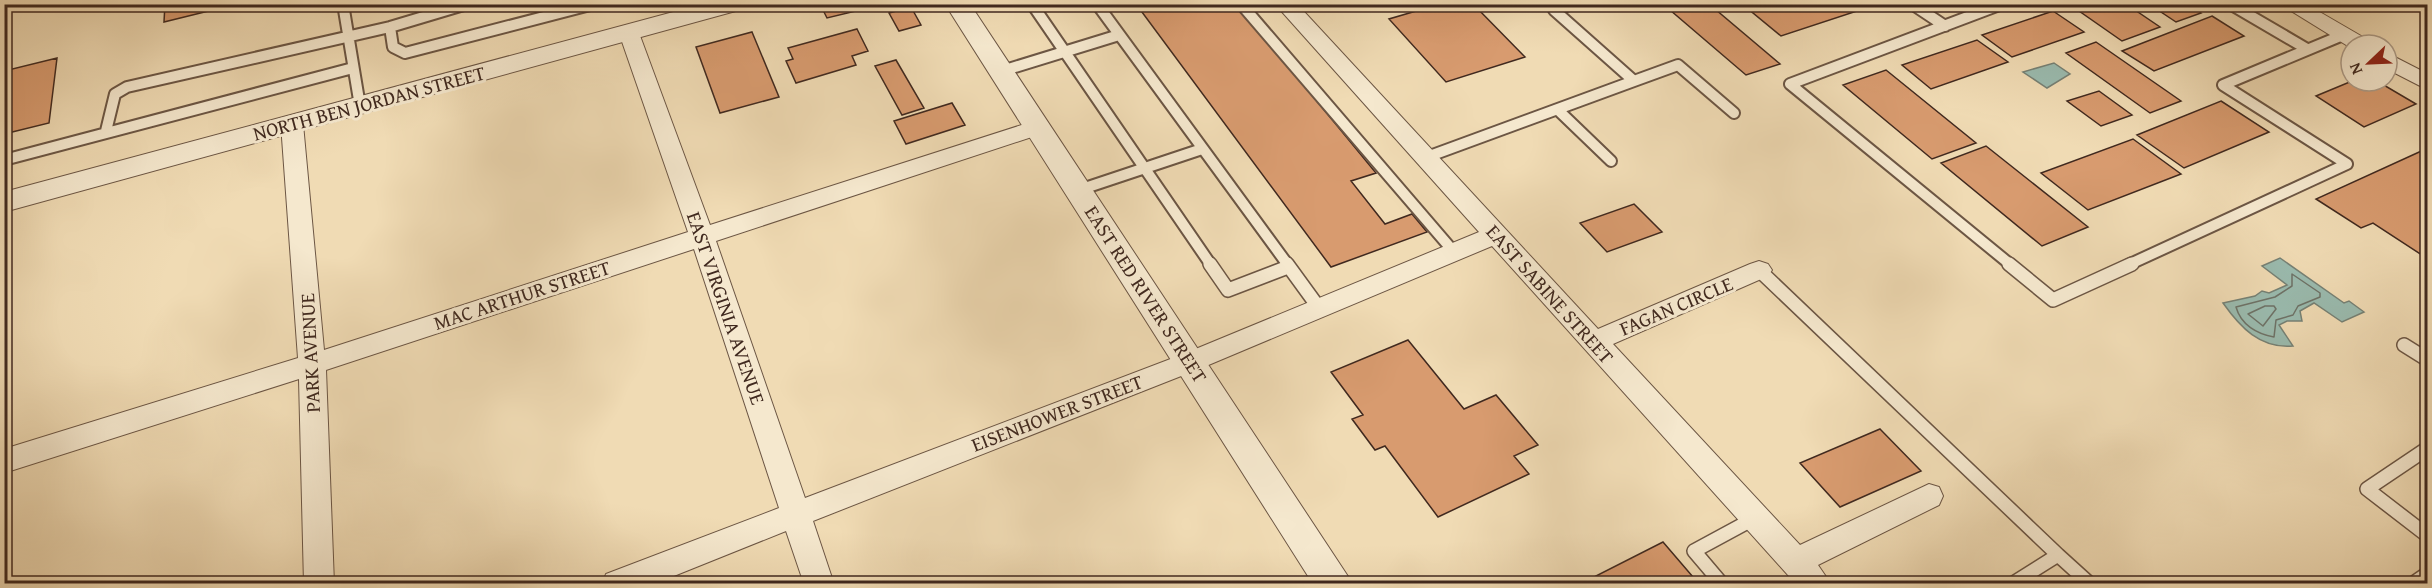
<svg xmlns="http://www.w3.org/2000/svg" width="2432" height="588" font-family="'Gentium Book Plus',serif">
<style>
.water{fill:#9abbaf;stroke:#768175;stroke-width:1.5}
.lines{fill:none;stroke-linecap:round;stroke-linejoin:round}
.shore{stroke:#6d7267;stroke-width:1.5}
.building{fill:#d89b6f;stroke:#40291f;stroke-width:1.5}
.service-far1-casing{stroke:#6c5644;stroke-width:14}
.service-casing{stroke:#6c5644;stroke-width:16}
.minor-casing{stroke:#6c5644;stroke-width:2}
.tertiary-casing{stroke:#6c5644;stroke-width:2}
.service-far1{stroke:#f5e8ce;stroke-width:10}
.service{stroke:#f5e8ce;stroke-width:13}
.minor{fill:#f5e8ce;fill-rule:evenodd}
.tertiary{fill:#f5e8ce;fill-rule:evenodd}
.labels{text-anchor:middle;stroke-width:6;stroke-linejoin:round;paint-order:stroke}
.street-label{font-size:20px;fill:#40291f;stroke:#f5e8ce}
</style>
<rect width="100%" height="100%" fill="#f0dbb4"/>
<filter id="stains"><feTurbulence type="fractalNoise" baseFrequency=".00333" numOctaves="4"/><feColorMatrix values="0 0 0 0 .2 0 0 0 0 .09 0 0 0 0 .02 0 0 0 .5 -.17"/></filter>
<radialGradient id="worn" r=".72"><stop offset=".6" stop-color="#630" stop-opacity="0"/><stop offset="1" stop-color="#630" stop-opacity=".3"/></radialGradient>
<path class="water" d="M2054,63l16,11 -23,14 -24,-16z
M2280,258l64,45 5,-2 15,11 -22,10 -28,-19 -14,8 2,10h-15l-8,4 14,21c-33,3 -53,-19 -70,-43l32,-7 7,-5 7,2 18,-8 -25,-19z"/>
<g class="lines">
<path class="shore" d="M2292,274l28,19v4l-22,9 -5,9 -17,5 -2,17c-17,-3 -33,-12 -38,-30l39,-10 17,-11z
M2265,306h9l2,3 -13,17 -15,-12z"/>
</g>
<path class="building" d="M165,4h72l-73,18z
M834,4h23l3,6 -33,8 -5,-10z
M1136,4h64l5,6 32,-6 139,169 -25,8 34,43 27,-10 15,18 -96,35z
M1440,4h33l52,53 -79,25 -57,-63z
M1663,4h46l71,60 -34,11z
M1760,4h88l9,7 -76,25 -34,-28z
M2069,4h57l34,23 -38,14z
M2149,4h39l13,9 -25,9z
M911,7l10,18 -22,6 -10,-18z
M2053,11l31,21 -72,25 -30,-22z
M2212,16l32,20 -90,35 -32,-20z
M857,29l11,22 -16,5 4,9 -60,18 -10,-22 7,-2 -5,-11z
M752,32l27,65 -59,16 -24,-66z
M1977,40l31,22 -77,27 -29,-24z
M2096,42l85,59 -31,12 -84,-60z
M57,58l-8,65 -45,11v-63z
M896,60l28,48 -22,7 -27,-49z
M1886,70l90,73 -44,16 -89,-74z
M2352,81h25l39,23 -52,23 -48,-31z
M2099,91l33,24 -31,11 -34,-25z
M2221,101l48,31 -85,36 -47,-33z
M952,103l13,22 -59,19 -12,-23z
M2133,139l48,35 -93,36 -47,-37z
M1986,146l102,81 -46,19 -101,-83z
M2428,148v111l-55,-36 -12,5 -45,-29z
M1634,204l28,28 -55,20 -27,-29z
M1408,340l56,69 32,-14 42,50 -24,11 15,18 -91,43 -53,-71 -10,4 -23,-31 11,-4 -32,-43z
M1880,429l41,42 -81,36 -40,-44z
M1663,542l36,42h-111l-2,-3z"/>
<g class="lines">
<defs>
<path id="service-far1" d="M343,4l17,102
M1032,4l179,261
M1097,4l191,261
M1241,4l213,248
M1912,4l33,22
M2002,4l-212,80 221,181
M2230,4l77,45
M390,27l3,20 12,6 189,-49
M1002,71l117,-36
M1634,81l44,-16 56,48
M1558,110l53,51
M106,131l9,-37 12,-7 263,-60 77,-23
M1427,157l207,-76 -80,-71 18,-6
M4,160l349,-92
M1079,190l123,-41
M2128,265l219,-101 -124,-79 120,-50"/>
<path id="service" d="M1210,264l18,26 60,-23
M1287,264l32,44
M2009,264l44,36 79,-36
M1759,270l299,285
M2404,345l24,15
M2428,448l-61,41 61,47
M1722,584l-28,-33 61,-33
M2012,584l46,-29 32,29
M2412,584l16,-11"/>
<path id="minor" d="M1275,4h22l301,325 152,-65 9,-3 9,3 4,6 -4,6 -155,68 187,201 129,-61 10,3 4,9 -4,9 -121,60 13,19h-35l-304,-338 -293,123 -386,152 21,63h-30l-18,-53 -132,53h-52l4,-10 173,-66 -85,-259 -368,121 8,214h-30l-5,-205 -295,94v-24l294,-91 -17,-234 3,-5 8,-2 8,2 3,5 21,226 364,-118 -69,-199 3,-5h14l3,5 71,192 321,-103 8,-2 8,2 3,5 -3,5 -331,109 89,257 376,-143 298,-123z
M2280,4h26l62,36 4,5h-21v3z
M2387,53l41,21v16l-41,-21z"/>
<path id="tertiary" d="M703,4h43l-3,5 -739,203v-20z
M945,4h25l383,580h-40z"/>
</defs>
<use href="#service-far1" class="service-far1-casing"/>
<use href="#service" class="service-casing"/>
<use href="#minor" class="minor-casing"/>
<use href="#tertiary" class="tertiary-casing"/>
<use href="#service-far1" class="service-far1"/>
<use href="#service" class="service"/>
<use href="#minor" class="minor"/>
<use href="#tertiary" class="tertiary"/>
</g>
<g class="labels">
<g class="street-label">
<text transform="translate(369 103) rotate(-15)" y="7">NORTH BEN JORDAN STREET</text>
<text transform="translate(1146 294) rotate(57)" y="7">EAST RED RIVER STREET</text>
<text transform="translate(1550 294) rotate(48)" y="7">EAST SABINE STREET</text>
<text transform="translate(522 295) rotate(-18)" y="7">MAC ARTHUR STREET</text>
<text transform="translate(1676 306) rotate(-23)" y="7">FAGAN CIRCLE</text>
<text transform="translate(726 308) rotate(71)" y="7">EAST VIRGINIA AVENUE</text>
<text transform="translate(310 353) rotate(-93)" y="7">PARK AVENUE</text>
<text transform="translate(1057 413) rotate(-21)" y="7">EISENHOWER STREET</text>
</g>
</g>
<rect width="2432" height="588" fill="none" stroke="#f0dbb4" stroke-width="24"/>
<rect x="6" y="6" width="2420" height="576" fill="none" stroke="#40291f" stroke-width="3"/>
<rect x="12" y="12" width="2408" height="564" fill="none" stroke="#40291f" stroke-width="1.5"/>
<g transform="translate(2369 63) rotate(247)"><circle r="28" fill="#f5e8ce" stroke="#ad9c88" stroke-width="1.5"/>
<path d="M0-4.5L10 22L0 15L-10 22Z" fill="#8f2418"/>
<text y="-9" font-size="16" font-weight="bold" text-anchor="middle" fill="#40291f">N</text>
</g>
<rect width="100%" height="100%" filter="url(#stains)"/>
<rect width="100%" height="100%" fill="url(#worn)"/>
</svg>
